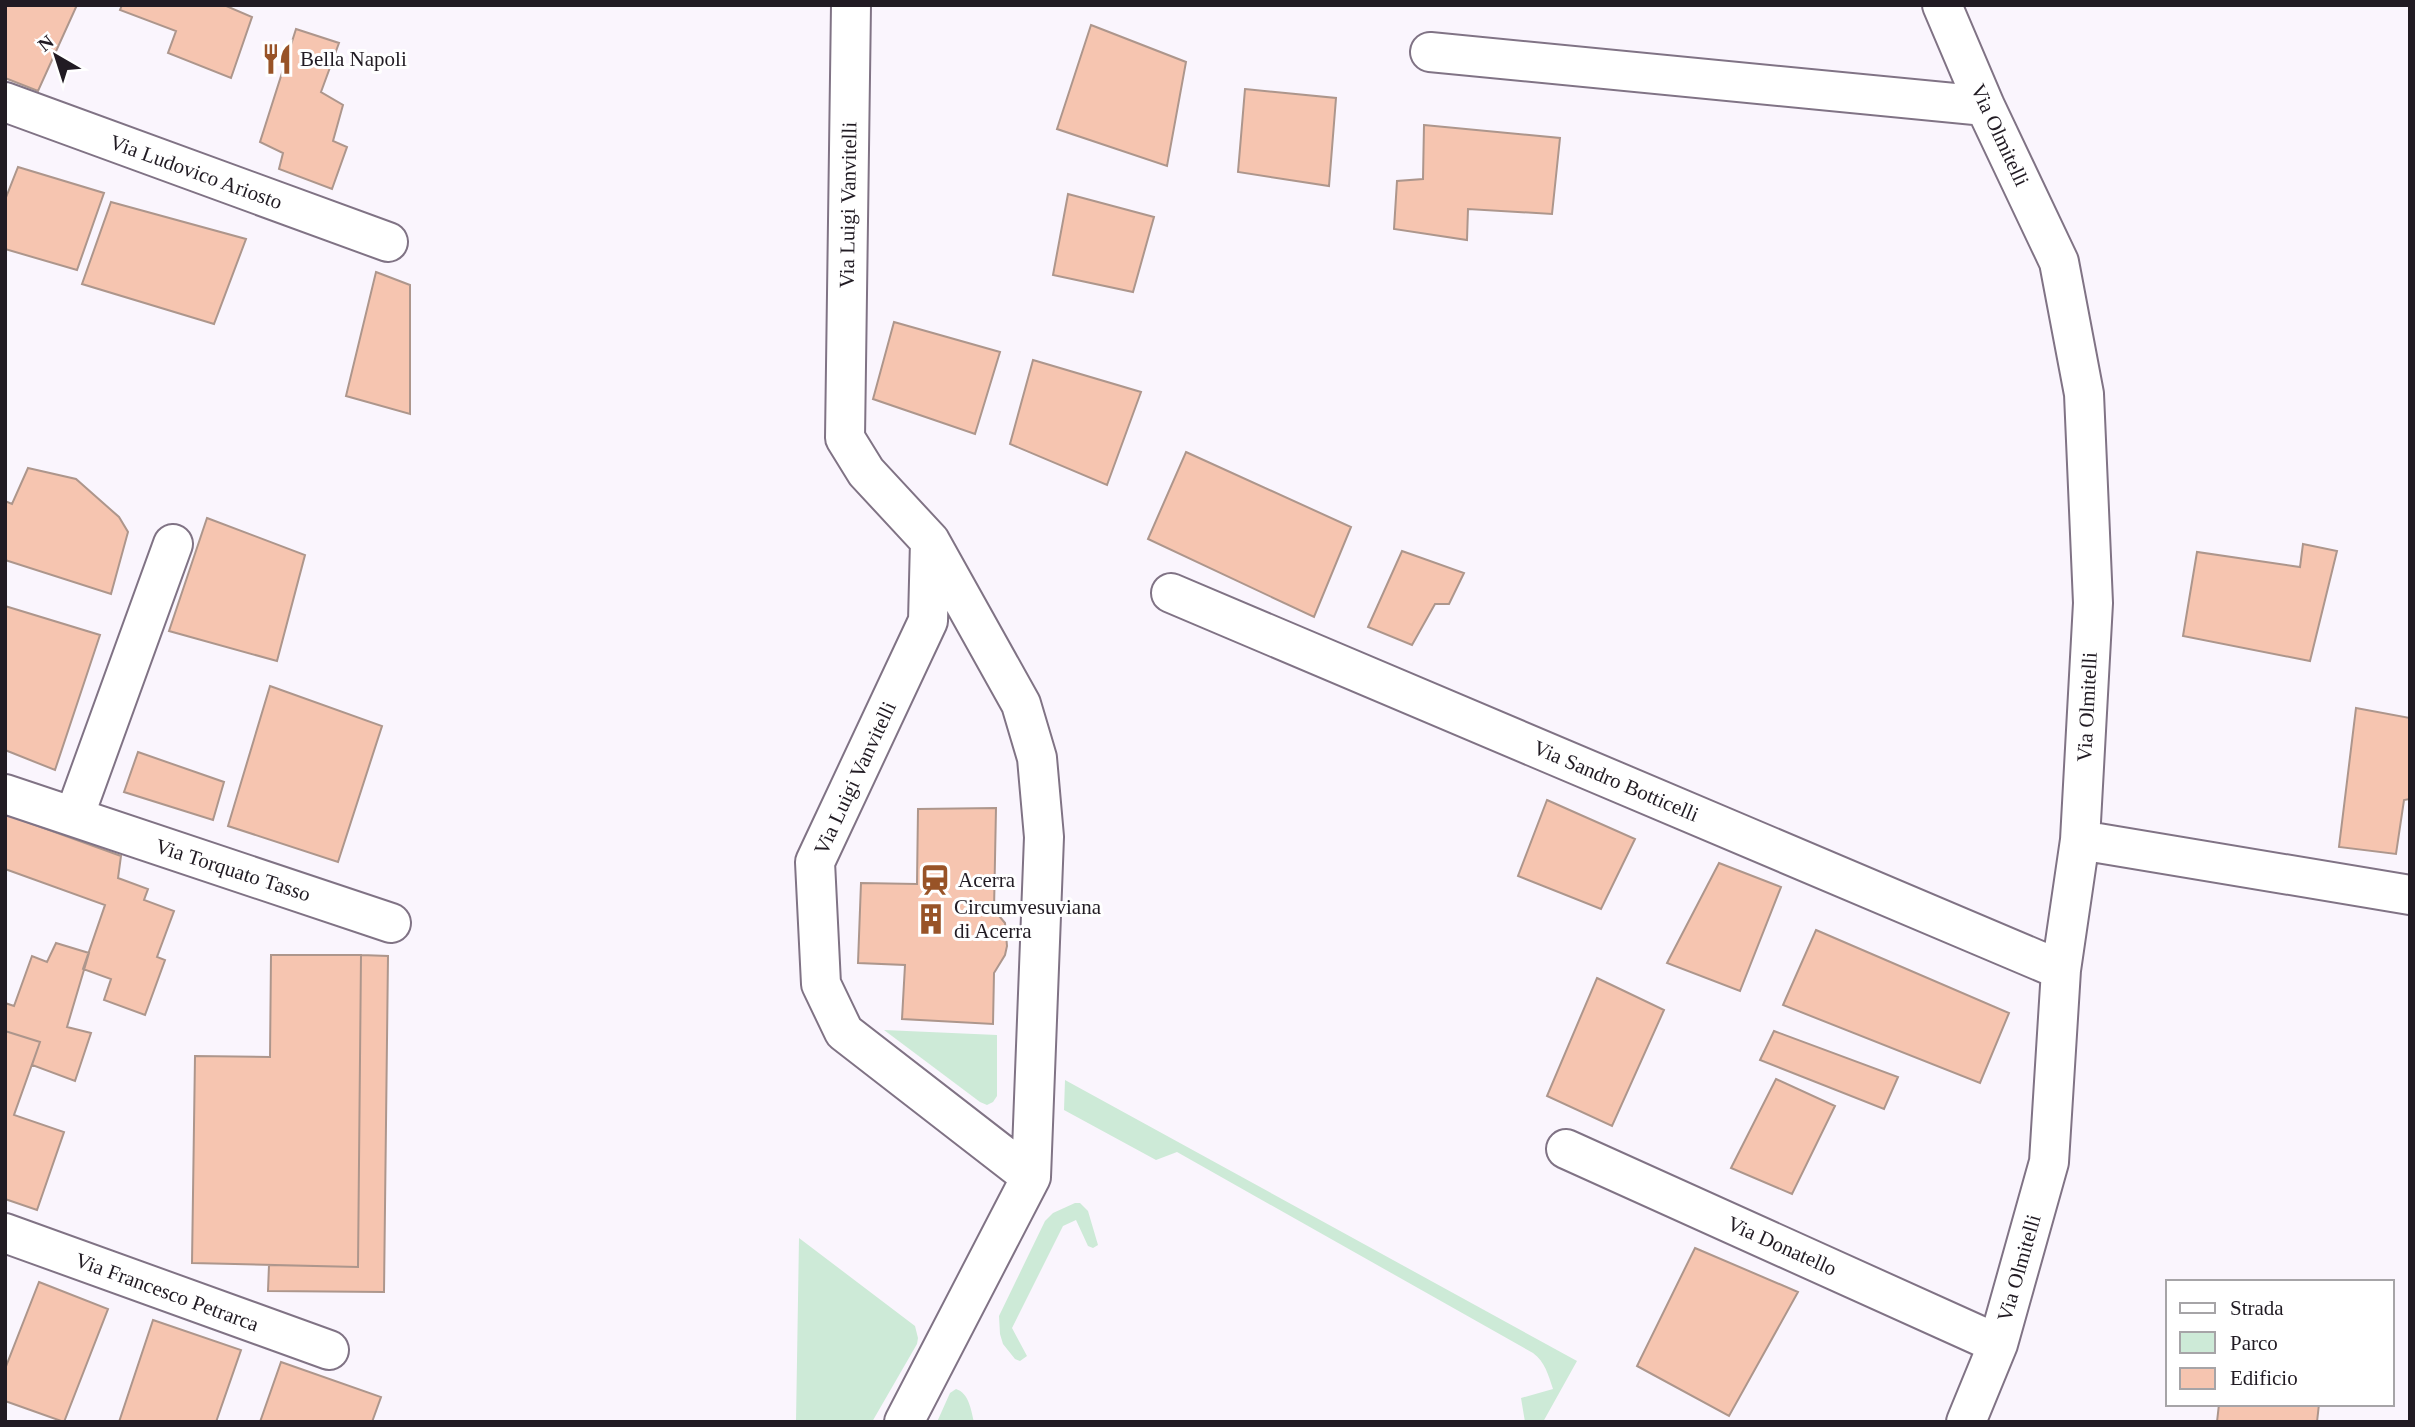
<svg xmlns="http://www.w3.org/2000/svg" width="2415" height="1427" font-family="'Times New Roman',serif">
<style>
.green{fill:#cdead7}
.building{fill:#f6c5b0;stroke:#ad968c;stroke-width:2}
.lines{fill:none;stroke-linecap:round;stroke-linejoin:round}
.minor-casing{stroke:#807385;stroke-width:42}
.minor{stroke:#fff;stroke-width:38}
.labels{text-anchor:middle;stroke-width:6;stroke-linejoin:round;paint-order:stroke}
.poi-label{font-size:21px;fill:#211b23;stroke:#fff;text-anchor:start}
.street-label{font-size:21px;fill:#211b23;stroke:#fff}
</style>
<rect width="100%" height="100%" fill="#faf5fd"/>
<path class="green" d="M884,1030l113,5v61l-4,6 -6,3 -7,-3z
M1065,1080l512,281 -34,61h-18l-4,-24 32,-9c-5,-15 -8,-27 -20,-36l-356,-201 -21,8 -92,-50z
M1075,1203h5l8,8 10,34 -5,3 -5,-2 -12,-26 -13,6 -51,102 15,28 -7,5 -5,-2 -12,-15 -3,-10 -1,-18 46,-95 8,-8z
M799,1238l116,88 3,12 -1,6 -45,78h-76z
M956,1389c13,4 15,21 18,33h-37l13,-29z"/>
<path class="building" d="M5,5h72l-39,86 -33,-13z
M122,5h102l28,12 -21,61 -63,-25 8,-22 -56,-21z
M1091,25l95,37 -19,104 -110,-37z
M296,29l43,14 -18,49 22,13 -10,36 14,6 -15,42 -53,-20 4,-16 -23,-11z
M1245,89l91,9 -7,88 -91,-14z
M1424,125l136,13 -8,76 -84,-5 -1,31 -73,-11 3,-48 26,-2z
M18,167l86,26 -27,77 -72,-21v-49z
M1068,194l86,23 -21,75 -80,-17z
M111,202l135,37 -32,85 -132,-40z
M376,272l34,13v129l-64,-18z
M894,322l106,30 -25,82 -102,-35z
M1033,360l108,32 -34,93 -97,-41z
M1186,452l165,75 -37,90 -166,-78z
M28,468l48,11 43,38 9,15 -17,62 -106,-34v-59l7,3z
M207,518l98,37 -28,106 -108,-30z
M2303,544l34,7 -27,110 -127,-25 14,-84 103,15z
M1402,551l62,22 -15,31h-14l-23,41 -44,-18z
M5,606l95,29 -45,135 -50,-20z
M270,686l112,40 -44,136 -110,-36z
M2356,708l54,10v81l-6,1 -8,54 -57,-7z
M138,752l86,30 -11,38 -89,-28z
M1547,800l88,39 -34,70 -83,-33z
M996,808l-2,102 11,13 2,23 -2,9 -11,18 -1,51 -91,-5 3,-54 -47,-2 3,-80 56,1 1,-75z
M5,814l116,42 -3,22 30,11 -4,11 30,11 -17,46 8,3 -20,55 -41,-15 7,-21 -28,-10 22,-64 -100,-36z
M1719,863l62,24 -41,104 -73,-28z
M1816,930l193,83 -29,70 -197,-78z
M56,943l33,10 -22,74 24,6 -16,48 -43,-16 8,-23 -35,-11v-28l9,3 18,-50 15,6z
M271,955h90l-3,312 -166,-4 3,-207 75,1z
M361,955l27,1 -4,336 -116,-1 1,-26 89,2z
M1597,978l67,32 -52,116 -65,-30z
M5,1031l35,11 -26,73 50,17 -27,78 -32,-11z
M1774,1031l124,46 -14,32 -124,-49z
M1776,1079l59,27 -43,88 -61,-26z
M1695,1248l103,44 -69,124 -92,-50z
M39,1282l69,27 -44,113 -59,-21v-32z
M153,1320l88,30 -25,72h-97z
M281,1362l100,35 -9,25h-112z
M2219,1404h100l-2,18h-100z"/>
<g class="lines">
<defs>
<path id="minor" d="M851,5l-6,433 21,34 64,69 -2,80 -113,241 6,122 23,48 187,145
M1942,5l43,101 74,156 25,132 9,209 -13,237 -19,130 -12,192 -51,182 -32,78
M1430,52l555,54
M5,102l383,140
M1171,593l890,377
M5,794l386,129
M74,817l99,-273
M2080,840l330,55
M1566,1149l432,195
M5,1233l324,117
M904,1422l127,-245 13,-340 -7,-79 -16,-54 -91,-163"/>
</defs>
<use href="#minor" class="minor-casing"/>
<use href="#minor" class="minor"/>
</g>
<defs>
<symbol id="restaurant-bare" viewBox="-9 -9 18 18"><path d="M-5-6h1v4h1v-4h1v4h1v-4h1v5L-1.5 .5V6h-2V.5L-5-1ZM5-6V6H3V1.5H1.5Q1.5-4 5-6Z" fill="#985327" stroke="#fff" stroke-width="2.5" paint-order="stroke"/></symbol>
<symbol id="station-bare" viewBox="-9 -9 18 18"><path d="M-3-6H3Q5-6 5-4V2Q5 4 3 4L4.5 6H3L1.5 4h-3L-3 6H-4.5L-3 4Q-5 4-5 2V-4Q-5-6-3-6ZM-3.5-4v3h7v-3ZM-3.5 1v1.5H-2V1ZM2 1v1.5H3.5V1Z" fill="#985327" stroke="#fff" stroke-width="2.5" paint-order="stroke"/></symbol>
<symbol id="building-bare" viewBox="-9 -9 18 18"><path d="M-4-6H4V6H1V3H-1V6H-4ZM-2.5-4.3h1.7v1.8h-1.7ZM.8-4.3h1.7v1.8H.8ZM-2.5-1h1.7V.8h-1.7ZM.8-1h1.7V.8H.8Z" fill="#985327" stroke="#fff" stroke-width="2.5" paint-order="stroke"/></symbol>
</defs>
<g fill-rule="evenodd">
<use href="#restaurant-bare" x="255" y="37" width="44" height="44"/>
<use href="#station-bare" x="913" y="858" width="44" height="44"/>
<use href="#building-bare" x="909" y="897" width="44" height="44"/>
</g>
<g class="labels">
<g class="poi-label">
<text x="300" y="66">Bella Napoli</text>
<text x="958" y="887">Acerra</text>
<text x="954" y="914">Circumvesuviana<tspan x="954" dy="24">di Acerra</tspan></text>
</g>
<g class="street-label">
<text transform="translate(2000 135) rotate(65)" y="7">Via Olmitelli</text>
<text transform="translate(196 172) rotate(20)" y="7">Via Ludovico Ariosto</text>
<text transform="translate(848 205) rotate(-89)" y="7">Via Luigi Vanvitelli</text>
<text transform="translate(2087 707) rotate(-87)" y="7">Via Olmitelli</text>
<text transform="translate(855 778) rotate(-65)" y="7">Via Luigi Vanvitelli</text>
<text transform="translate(1616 781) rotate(23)" y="7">Via Sandro Botticelli</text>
<text transform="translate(233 870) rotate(18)" y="7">Via Torquato Tasso</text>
<text transform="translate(1782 1246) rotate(24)" y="7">Via Donatello</text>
<text transform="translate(2019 1268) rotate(-74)" y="7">Via Olmitelli</text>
<text transform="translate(167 1292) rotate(20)" y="7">Via Francesco Petrarca</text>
</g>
</g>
<rect width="2415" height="1427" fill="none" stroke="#211b23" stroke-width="14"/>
<rect x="2166" y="1280" width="228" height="126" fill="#ffffff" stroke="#a6a4a7" stroke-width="2"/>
<rect x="2180" y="1303" width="35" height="10" fill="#ffffff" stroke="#a6a4a7" stroke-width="2"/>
<text x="2230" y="1315" font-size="21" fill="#211b23">Strada</text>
<rect x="2180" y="1332" width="35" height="21" fill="#cdead7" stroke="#a6a4a7" stroke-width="2"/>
<text x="2230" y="1350" font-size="21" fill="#211b23">Parco</text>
<rect x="2180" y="1368" width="35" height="21" fill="#f6c5b0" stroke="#a6a4a7" stroke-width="2"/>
<text x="2230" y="1385" font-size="21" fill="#211b23">Edificio</text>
<g transform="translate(56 56) rotate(321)" stroke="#ffffff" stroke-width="5" paint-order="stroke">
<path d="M0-5L12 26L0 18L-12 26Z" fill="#211b23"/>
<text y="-10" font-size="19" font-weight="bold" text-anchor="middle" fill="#211b23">N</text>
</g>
</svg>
